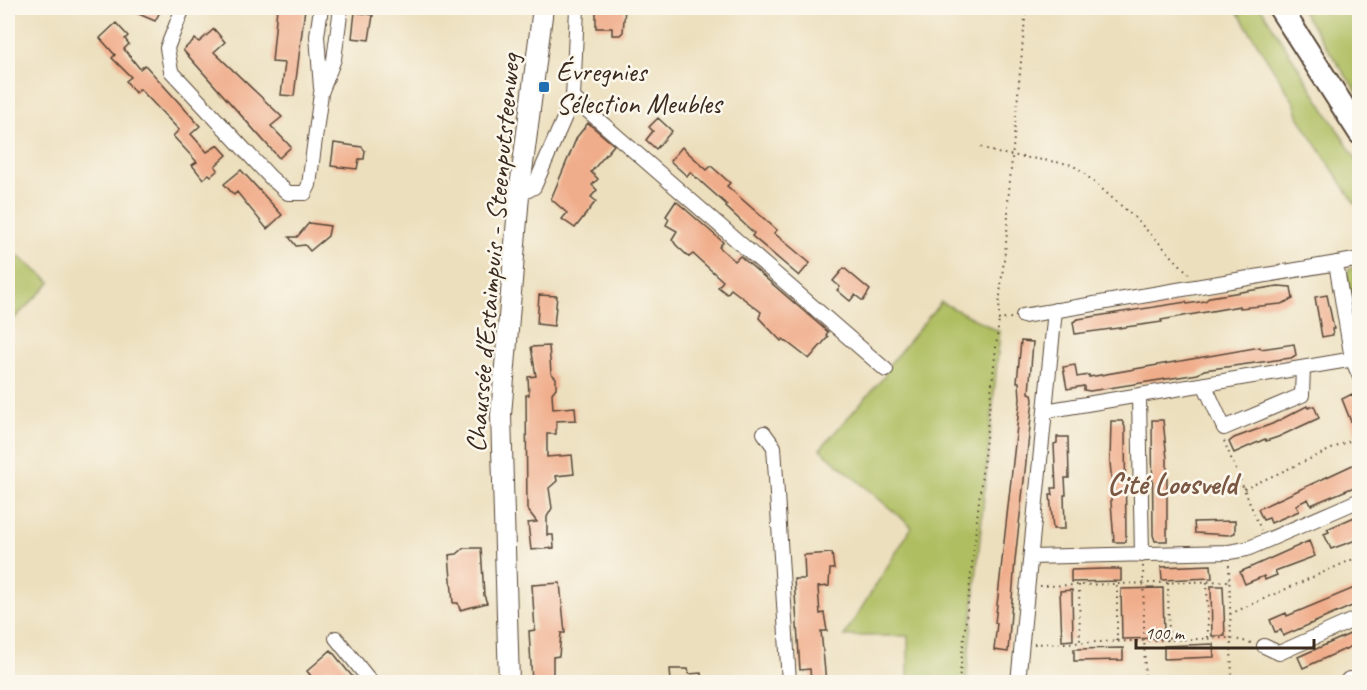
<svg xmlns="http://www.w3.org/2000/svg" width="1367" height="690" font-family="Caveat,sans-serif">
<style>
.green{fill:#afbe61;stroke:#757440;stroke-width:1.5}
.building{fill:#f0ad8b}
.lines{fill:none;stroke-linecap:round;stroke-linejoin:round}
.minor-casing{stroke:#564536;stroke-width:16}
.secondary-casing{stroke:#564536;stroke-width:22}
.trunk-casing{stroke:#564536;stroke-width:26}
.path{stroke:#564536;stroke-width:2;stroke-dasharray:1.5 4.5;stroke-linecap:butt}
.minor{stroke:#fff;stroke-width:14}
.secondary{stroke:#fff;stroke-width:20}
.trunk{stroke:#fff;stroke-width:22}
.poi-dot{fill:#1f6fb2;stroke:#fbf7ec;stroke-width:2}
.labels{text-anchor:middle;stroke-width:5;stroke-linejoin:round;paint-order:stroke}
.poi-label{font-size:28px;fill:#3b2a1e;stroke:#fbf7ec;text-anchor:start}
.street-label{font-size:28px;fill:#3b2a1e;stroke:#fbf7ec}
.neighbourhood-label{font-size:30px;font-weight:bold;fill:#7a5844;stroke:#fbf7ec}
</style>
<rect width="100%" height="100%" fill="#fbf7ec"/>
<filter id="ink" filterUnits="userSpaceOnUse"><feTurbulence type="fractalNoise" baseFrequency=".0167" numOctaves="2"/><feDisplacementMap in="SourceGraphic" scale="12" xChannelSelector="R" yChannelSelector="G"/><feConvolveMatrix kernelMatrix="1 2 1 2 8 2 1 2 1" color-interpolation-filters="sRGB"/></filter>
<filter id="wash" filterUnits="userSpaceOnUse"><feTurbulence type="fractalNoise" baseFrequency=".008" numOctaves="4" result="noise"/><feDisplacementMap in="SourceGraphic" scale="24" xChannelSelector="R" yChannelSelector="G"/><feGaussianBlur stdDeviation="1.35" result="paint"/><feColorMatrix in="noise" values="0 0 0 0 0 0 0 0 0 0 0 0 0 0 0 0 0 1.4 0 .05"/><feComposite in="paint" operator="in"/></filter>
<g filter="url(#wash)">
<rect width="100%" height="100%" fill="#ecdfbd"/>
<path class="green" d="M1235,8h26l98,156v46l-60,-92 -5,-16z
M1300,8h59v87z
M8,248l43,34 -43,43z
M1359,267h1l-1,79 -13,-73 4,-5z
M941,302l59,30 -34,350h-58v-46h-64l68,-109 -92,-78 64,-72 4,-11z"/>
<g id="blocks">
<path class="building" d="M125,8h37l-7,13z
M277,8h28l-11,88 -13,-1 4,-32 -13,-1z
M596,8h29l-2,24 -3,3h-8v-7h-16z
M355,12l18,3 -4,25 -17,-2z
M116,23l12,13 -3,3 4,5 -5,5 16,20 5,-4 55,61 -9,8 16,18 11,-7 9,10 -12,11 3,4 -7,6 -2,-2 -6,5 -11,-14 5,-3 -24,-26 6,-6 -39,-41 -5,4 -9,-12 5,-4 -19,-19 3,-3 -15,-17z
M214,29l11,13 -11,10 68,65 -11,9 20,21 -12,11 -96,-108 12,-11 4,3z
M658,118l14,13 -16,18 -10,-9 7,-9 -4,-4z
M588,123l26,22 -23,27 7,7 -6,6 5,5 -6,7 5,4 -21,27 -13,-9 5,-6 -16,-14 26,-62z
M334,143l28,4 3,4 -1,8h-5l-2,10 -26,-3z
M682,147l25,23 4,-4 8,7 11,10 -3,3 50,44 -3,3 36,30 -11,13 -47,-40 2,-3 -28,-26 1,-2 -37,-33 -3,4 -17,-15z
M241,170l41,45 -15,14 -30,-37 -3,3 -10,-11z
M676,201l47,41 -4,5 16,14 5,-5 88,76 -2,3 2,2 -19,22 -26,-20 -2,2 -22,-23 2,-6 -30,-23 -4,5 -9,-7 5,-6 -30,-27 -4,3 -13,-12 -4,-6 5,-8 -11,-6 3,-6 -3,-3z
M309,223l21,3 -2,10 -18,15 -5,-6 -9,1 -7,-9h8z
M844,268l26,22 -7,11 -8,-6 -5,6 -13,-11 3,-3 -7,-6z
M1278,286l13,1 2,12 -12,5 -41,4v-2l-79,14 1,2 -14,2 -73,10 -2,-12 5,-3 108,-17 1,2 18,-3 5,-4z
M539,295l18,1 -3,30 -17,-2z
M1327,295l7,34h-2l1,6 -11,2 -7,-40z
M1021,341l12,1 -4,51 3,1 1,6 -18,160 -7,92 -14,-2 3,-27h-2l25,-224 -1,-17h-2z
M1294,344l2,11 -5,3 -87,12 -6,4 -108,17 -6,-1v-4l-17,3 -4,-22 12,-2 2,12 12,-2v2l171,-30 1,2z
M549,346l2,27 5,5v10l-4,5 1,16 22,-2 1,13 -20,1v13h-9v23l25,-2 2,19 -18,2 1,5 -8,7 3,20 -5,9v18h6l1,13 -23,2 -3,-27 9,-1 -10,-13 -1,-114h3l-1,-18 8,-1 -5,-29z
M1352,394l7,13v35l-17,-43z
M1307,406l1,2 6,-2 5,12 -41,19 -12,4 -1,-2 -31,14 -5,-11 5,-4 38,-14z
M1152,420h11l4,39v82h-12l-2,-6z
M1111,421h11l3,6 1,115h-12l-3,-40v-7h2l-3,-33z
M1057,437h11l1,41h-4l1,17h-2l1,34h-12l-3,-34h3l-1,-7h4l-2,-44 3,-1z
M1359,462v23l-48,20 -3,-6 -12,6 3,6 -28,12 -2,-5 -6,2 -5,-11z
M1359,515v24l-28,10 -7,-15 5,-2 -2,-3z
M1235,521v12l-6,2 -34,-2 -1,-11z
M1309,541l6,15 -40,15 2,4 -12,5 -1,-4 -19,8 -5,-12z
M464,548h17l3,47 3,8 -27,7 -2,-7h-5l-4,-48 8,-1z
M832,553l2,16h-4l-1,17 -11,1 2,27 4,-1 3,18h-6l5,51h-15l-1,-13 -10,1 -6,-91h11l-1,-24z
M1211,565l1,13 -50,2 -1,-13z
M1104,569h17v12l-50,1v-12z
M560,583l5,50h-4l-2,23 -6,1v25h-21l-3,-51 6,-1 -3,-45z
M1211,586h12l2,50h-13z
M1359,586v17l-76,33 -2,-6 -6,2 -5,-12 16,-7 1,3z
M1163,588l1,50 -42,1 -1,-50z
M1072,590l1,50 -11,1 -2,-50z
M1359,630v13l-56,25 -5,-11z
M1213,644l1,13 -50,2v-13z
M1123,648v12l-49,1v-12z
M331,650l15,19 11,13h-41l-9,-11z
M670,669h18l1,5 12,-1 1,9h-31z"/>
</g>
</g>
<g filter="url(#ink)">
<use href="#blocks" fill-opacity="0" stroke="#564536" stroke-width="1.5"/>
<g class="lines">
<defs>
<path id="minor" d="M183,8l-16,40 4,23 99,106 18,16h17l4,-8 12,-92 13,-34 7,-51
M321,8l-4,28 4,52
M573,98l313,272
M519,195l15,-8 39,-89 4,-90
M1336,263l16,96 8,18
M1023,316l332,-56
M1204,384l20,44 78,-33 1,-27
M1139,396l3,159
M1045,411l315,-53
M764,433l10,14 15,235
M1031,557l198,-5 18,-3 113,-49
M336,638l35,44
M1264,646l15,7 81,-36
M1018,682l37,-372"/>
<path id="secondary" d="M509,682l-8,-267 18,-220 24,-187
M1350,682h10"/>
<path id="trunk" d="M1280,8l80,125"/>
</defs>
<use href="#minor" class="minor-casing"/>
<use href="#secondary" class="secondary-casing"/>
<use href="#trunk" class="trunk-casing"/>
<path class="path" d="M981,147l16,6 72,11 10,5 55,48 57,59
M1354,149l6,9
M1011,318l-12,2c0,-41 10,-78 9,-118l18,-194
M1224,441l37,89
M1244,489l116,-53
M1229,565l3,117
M1143,566l2,116
M1207,582l1,56
M1168,583l1,56
M1079,585l1,57
M1040,586l189,-5
M1230,614l130,-58
M1117,641v-57
M1034,644l196,-6 22,5
M959,682l40,-362"/>
<use href="#minor" class="minor"/>
<use href="#secondary" class="secondary"/>
<use href="#trunk" class="trunk"/>
</g>
</g>
<rect class="poi-dot" x="538" y="81" width="12" height="12" rx="3"/>
<g class="labels">
<g class="poi-label">
<text x="556" y="81">Évregnies<tspan x="556" dy="32">Sélection Meubles</tspan></text>
</g>
<g class="street-label">
<text transform="translate(492 253) rotate(-85)" y="10">Chaussée d'Estaimpuis - Steenputsteenweg</text>
</g>
<g class="neighbourhood-label">
<text x="1172" y="494">Cité Loosveld</text>
</g>
</g>
<rect width="1367" height="690" fill="none" stroke="#fbf7ec" stroke-width="30"/>
<path d="M1136 639v9h178v-9" fill="none" stroke="#3b2a1e" stroke-width="3"/>
<text x="1145" y="639" font-size="18" fill="#3b2a1e" stroke="#fbf7ec" stroke-width="4.5" paint-order="stroke">100 m</text>
</svg>
